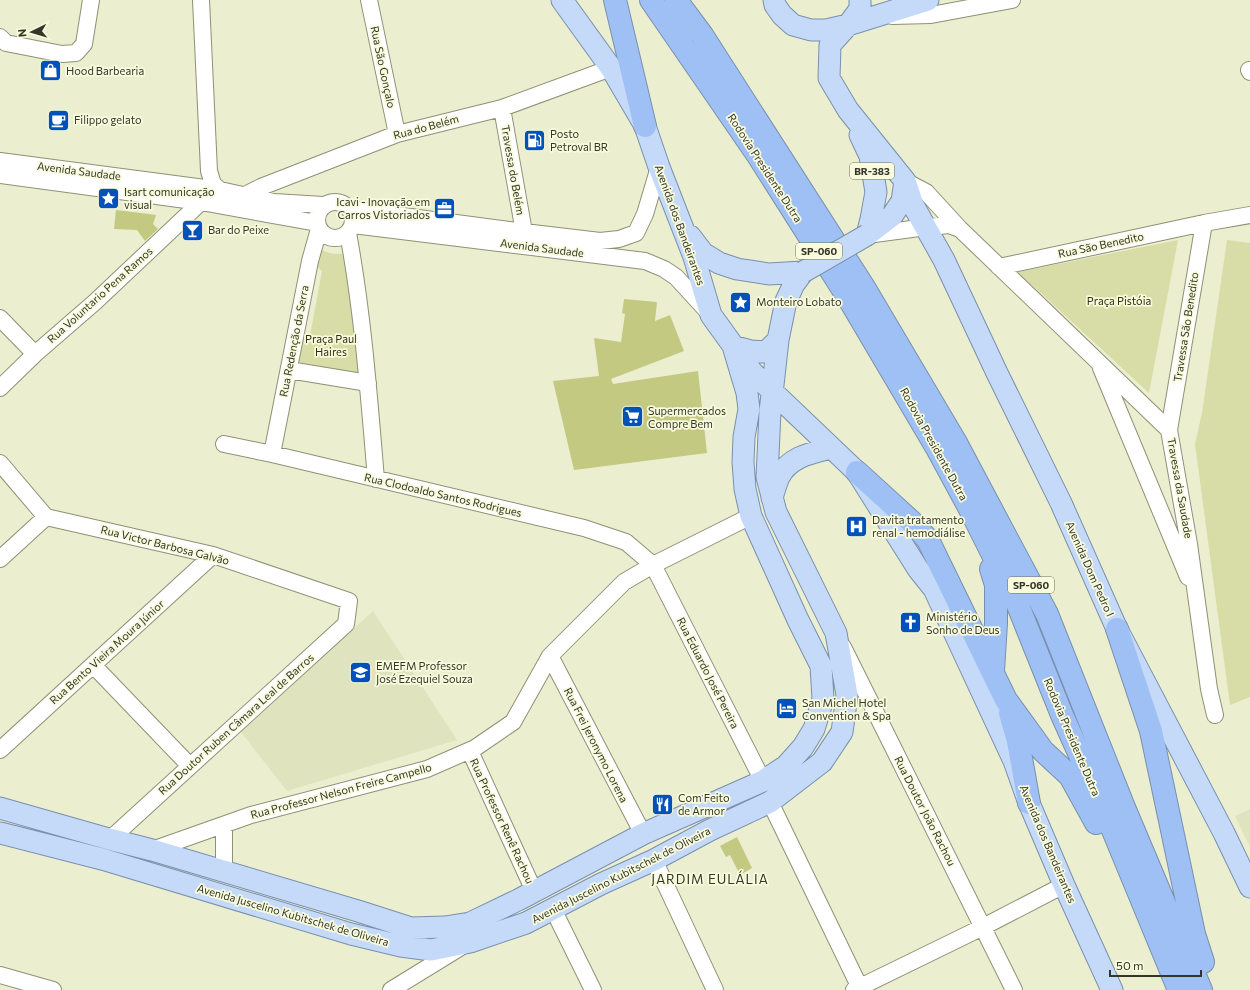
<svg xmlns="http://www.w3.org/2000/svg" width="1250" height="990" font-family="Commissioner,sans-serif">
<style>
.built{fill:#e0e4be}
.green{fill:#d8dda7}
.building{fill:#c4c981}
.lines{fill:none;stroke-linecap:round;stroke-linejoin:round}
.minor-casing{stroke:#8e9175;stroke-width:18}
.major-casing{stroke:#7990ad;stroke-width:23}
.highway-casing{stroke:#7990ad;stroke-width:24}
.minor{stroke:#fff;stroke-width:16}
.major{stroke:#c5d9f8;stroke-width:21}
.highway{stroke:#9ec0f4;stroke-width:22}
.major-bridge-casing{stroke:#7990ad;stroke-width:23;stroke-linecap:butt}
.major-bridge{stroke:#c5d9f8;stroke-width:21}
.labels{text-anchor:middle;stroke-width:3.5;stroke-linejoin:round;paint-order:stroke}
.shield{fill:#f8fbdc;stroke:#70715f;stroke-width:1}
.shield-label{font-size:10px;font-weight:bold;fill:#35362a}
.street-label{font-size:11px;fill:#35362a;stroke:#f8fbdc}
.poi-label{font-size:11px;fill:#35362a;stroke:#f8fbdc;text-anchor:start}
.park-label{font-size:11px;fill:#2f3111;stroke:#f8fbdc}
.quarter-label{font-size:13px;letter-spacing:1px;fill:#35362a;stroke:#f8fbdc}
</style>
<rect width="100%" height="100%" fill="#ebeecf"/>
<path class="built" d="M373,611l84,129 -170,51 -46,-59z
M1250,809v38l-15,-31z"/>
<path class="green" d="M1178,240l-29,153 -131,-121z
M1227,240l23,3v454l-20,8 -35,-261 7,-31z
M320,249c9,5 16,6 26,4l13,121 -64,-11 3,-20 12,-7 12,-65 -7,-7z"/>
<path class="building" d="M116,210l40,5 -3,9 5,5 -13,12 -8,-11 -23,-1z
M624,299l33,3 -2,19 15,-6 14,36 -73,28 2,5 85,-13 9,82 -133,17 -21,-89 46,-5 -5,-38 27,4 4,-28 -3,-1z
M737,837l15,31 -12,7 -10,-20 -4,2 -6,-11z"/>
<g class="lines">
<defs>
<path id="minor" d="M201,0l8,171 4,13 7,6
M369,0l28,134
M892,16l39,-1 81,-15
M0,37l6,6 56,11 14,-1 8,-9 7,-44
M1249,70l1,2
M502,108l22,124
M0,161l220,29 54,12 49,3
M0,175l201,27 116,21
M905,181l21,11 34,37 209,201 20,114 20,145 6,26
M245,195l16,-8 136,-53 105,-26 109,-40
M317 220a18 18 0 1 1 36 0a18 18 0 1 1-36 0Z
M350,209l174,23 76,9 19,-2 17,-6 9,-19 14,-47
M353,225l292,36 19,8 12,8 33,36
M348,233c15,81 21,164 28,246
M867,235l52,-7 30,-3 11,4
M999,267l205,-44 46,-8
M0,318l35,36
M1101,368l87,209
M289,370l79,13
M0,388l35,-34 60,-52 106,-100
M1169,430l35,-207
M224,444l48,10 312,74 42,14 27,23 110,216
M272,454l38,-193 9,-32
M0,463l46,54 167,38 136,46 -3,23 -228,208 -9,7
M0,559l46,-42
M843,647l171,343
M550,656l93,178
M93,665l97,101
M0,750l213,-195
M470,751l64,140
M770,802l91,188
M224,825v47
M152,850l99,-35 176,-46 48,-21 38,-26 37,-66 74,-74 29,-17 98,-49
M654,860l61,130
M553,909l40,81
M0,975l53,15
M391,990l70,-43
M854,990l129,-63 81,-42"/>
<path id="major" d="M562,0l49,68 34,58 14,41 35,90 17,58 41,57 105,100 61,97 16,20 80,172 15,42 35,82 48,105
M774,0l1,5 7,10 11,10 18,5h15l22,-5 80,-25
M860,0v9l-12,16 -18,20 -1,33 19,32 57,71 8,24 31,55 53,113 64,130 56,126 107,204 26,54
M860,135l10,21 6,36 -5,27 -4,16
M867,235l25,-19 10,-15 3,-20
M690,236l13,17 16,10 18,6 32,5 34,-2
M733,346l18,5 15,1 12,-12
M772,498c2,-7 4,-14 7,-21 10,-20 32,-24 52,-29
M0,808l109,31 43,11 206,61 53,17 34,-1 25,-4 48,-23 125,-66 120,-53 23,-15 17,-19 11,-18 9,-30 -2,-33 -23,-46 -47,-104 -6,-27 -2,-27 1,-25 5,-28 -2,-16 -14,-47
M0,833l102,26 249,75 50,12 30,4 39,-8 56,-19 75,-39 53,-24 56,-30 60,-28 52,-40 20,-30 5,-37 -11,-62 -60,-121 -9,-35 3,-65 8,-72 8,-39 8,-17 9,-12"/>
<path id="highway" d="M615,0l30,126
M651,0l108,157 90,142 89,151 33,61 46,92 45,112 43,96 74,179
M676,0l26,35 163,254 90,152 92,173 76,191 78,185
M857,472l57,52 14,16 78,160 37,51 27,25 26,47
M991,569l5,16v38l-3,48
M1117,629l34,102 43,203 9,28
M1010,713l8,28 11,62"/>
</defs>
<use href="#minor" class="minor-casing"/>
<use href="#major" class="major-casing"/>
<use href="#highway" class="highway-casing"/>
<use href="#minor" class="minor"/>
<use href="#major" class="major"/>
<use href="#highway" class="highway"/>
<defs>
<path id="major-bridge" d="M803,272l64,-37"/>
</defs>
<use href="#major-bridge" class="major-bridge-casing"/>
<use href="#major-bridge" class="major-bridge"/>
</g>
<defs>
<symbol id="shop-square" viewBox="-11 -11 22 22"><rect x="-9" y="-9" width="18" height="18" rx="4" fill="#0151ba" stroke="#f8fbdc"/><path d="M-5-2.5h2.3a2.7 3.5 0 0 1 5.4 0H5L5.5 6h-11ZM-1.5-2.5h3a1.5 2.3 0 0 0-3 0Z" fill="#fff"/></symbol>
<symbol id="cafe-square" viewBox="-11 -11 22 22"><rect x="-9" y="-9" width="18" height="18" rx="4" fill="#0151ba" stroke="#f8fbdc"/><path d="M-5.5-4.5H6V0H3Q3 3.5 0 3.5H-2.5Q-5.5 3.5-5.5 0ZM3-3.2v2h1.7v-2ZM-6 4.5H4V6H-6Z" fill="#fff"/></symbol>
<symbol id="fuel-square" viewBox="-11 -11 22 22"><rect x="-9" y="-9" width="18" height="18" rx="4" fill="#0151ba" stroke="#f8fbdc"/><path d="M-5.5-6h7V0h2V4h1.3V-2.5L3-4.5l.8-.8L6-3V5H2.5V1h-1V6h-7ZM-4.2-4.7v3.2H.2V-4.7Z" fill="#fff"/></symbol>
<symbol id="sight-square" viewBox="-11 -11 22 22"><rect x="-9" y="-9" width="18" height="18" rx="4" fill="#0151ba" stroke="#f8fbdc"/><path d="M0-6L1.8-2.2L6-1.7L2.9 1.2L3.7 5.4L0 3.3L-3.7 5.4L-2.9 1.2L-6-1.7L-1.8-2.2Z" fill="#fff"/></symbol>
<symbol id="office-square" viewBox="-11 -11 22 22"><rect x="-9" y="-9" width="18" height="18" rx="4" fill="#0151ba" stroke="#f8fbdc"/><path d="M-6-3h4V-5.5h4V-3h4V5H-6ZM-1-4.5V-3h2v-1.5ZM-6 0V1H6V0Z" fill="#fff"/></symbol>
<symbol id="bar-square" viewBox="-11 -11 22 22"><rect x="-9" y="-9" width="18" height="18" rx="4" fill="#0151ba" stroke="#f8fbdc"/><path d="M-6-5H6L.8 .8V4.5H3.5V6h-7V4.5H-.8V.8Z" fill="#fff"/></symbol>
<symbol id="supermarket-square" viewBox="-11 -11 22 22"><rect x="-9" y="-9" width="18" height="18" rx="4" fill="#0151ba" stroke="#f8fbdc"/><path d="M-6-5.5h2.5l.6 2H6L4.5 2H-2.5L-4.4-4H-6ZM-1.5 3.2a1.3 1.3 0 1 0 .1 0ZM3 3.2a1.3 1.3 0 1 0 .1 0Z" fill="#fff"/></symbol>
<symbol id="hospital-square" viewBox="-11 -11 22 22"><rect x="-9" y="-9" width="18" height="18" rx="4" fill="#0151ba" stroke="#f8fbdc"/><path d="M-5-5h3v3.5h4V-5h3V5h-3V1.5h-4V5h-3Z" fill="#fff"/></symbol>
<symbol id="church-square" viewBox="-11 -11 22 22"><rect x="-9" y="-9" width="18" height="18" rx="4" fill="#0151ba" stroke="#f8fbdc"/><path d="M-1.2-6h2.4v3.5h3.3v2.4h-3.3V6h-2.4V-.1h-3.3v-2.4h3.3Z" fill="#fff"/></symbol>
<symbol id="school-square" viewBox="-11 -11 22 22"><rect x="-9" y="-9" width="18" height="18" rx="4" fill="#0151ba" stroke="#f8fbdc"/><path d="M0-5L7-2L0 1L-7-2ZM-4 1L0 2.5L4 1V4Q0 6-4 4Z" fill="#fff"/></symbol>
<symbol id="hotel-square" viewBox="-11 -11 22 22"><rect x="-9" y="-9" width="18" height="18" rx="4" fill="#0151ba" stroke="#f8fbdc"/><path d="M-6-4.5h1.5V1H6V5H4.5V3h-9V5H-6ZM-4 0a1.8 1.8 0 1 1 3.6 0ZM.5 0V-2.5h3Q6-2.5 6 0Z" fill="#fff"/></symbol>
<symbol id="restaurant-square" viewBox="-11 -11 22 22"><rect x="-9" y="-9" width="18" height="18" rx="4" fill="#0151ba" stroke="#f8fbdc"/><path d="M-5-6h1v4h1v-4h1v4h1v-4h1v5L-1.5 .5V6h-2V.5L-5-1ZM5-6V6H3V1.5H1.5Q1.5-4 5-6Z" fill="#fff"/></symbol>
</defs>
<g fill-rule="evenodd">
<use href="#shop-square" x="38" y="58" width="25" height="25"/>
<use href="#cafe-square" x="46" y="108" width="25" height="25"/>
<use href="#fuel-square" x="522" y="128" width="25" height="25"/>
<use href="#sight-square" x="96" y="186" width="25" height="25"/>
<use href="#office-square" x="432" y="196" width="25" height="25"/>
<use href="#bar-square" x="180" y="218" width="25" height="25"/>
<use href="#sight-square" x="728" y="290" width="25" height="25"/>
<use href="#supermarket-square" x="620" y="404" width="25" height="25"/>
<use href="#hospital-square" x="844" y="514" width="25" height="25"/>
<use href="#church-square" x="898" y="610" width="25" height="25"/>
<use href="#school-square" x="348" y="660" width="25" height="25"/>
<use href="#hotel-square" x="774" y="696" width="25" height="25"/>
<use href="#restaurant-square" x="650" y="792" width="25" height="25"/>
</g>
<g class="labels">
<g class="shield">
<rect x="850" y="163" width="44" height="16" rx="3"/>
<rect x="796" y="243" width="46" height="16" rx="3"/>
<rect x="1008" y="577" width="46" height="16" rx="3"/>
</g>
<g class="shield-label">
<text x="872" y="175">BR-383</text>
<text x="819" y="255">SP-060</text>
<text x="1031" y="589">SP-060</text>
</g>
<g class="street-label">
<text transform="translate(383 67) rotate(78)" y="4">Rua São Gonçalo</text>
<text transform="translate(426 127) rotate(-15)" y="4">Rua do Belém</text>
<text transform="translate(765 168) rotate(57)" y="4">Rodovia Presidente Dutra</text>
<text transform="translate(513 170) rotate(80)" y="4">Travessa do Belém</text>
<text transform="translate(79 171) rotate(7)" y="4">Avenida Saudade</text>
<text transform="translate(680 225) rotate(70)" y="4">Avenida dos Bandeirantes</text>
<text transform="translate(1101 245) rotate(-12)" y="4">Rua São Benedito</text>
<text transform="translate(542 248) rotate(7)" y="4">Avenida Saudade</text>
<text transform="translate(100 295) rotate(-42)" y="4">Rua Voluntario Pena Ramos</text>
<text transform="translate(1186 327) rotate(-81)" y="4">Travessa São Benedito</text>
<text transform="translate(294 341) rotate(-79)" y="4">Rua Redenção da Serra</text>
<text transform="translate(934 444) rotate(61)" y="4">Rodovia Presidente Dutra</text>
<text transform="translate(1180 488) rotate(80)" y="4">Travessa da Saudade</text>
<text transform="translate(443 495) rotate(13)" y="4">Rua Clodoaldo Santos Rodrigues</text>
<text transform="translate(165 545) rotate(14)" y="4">Rua Victor Barbosa Galvão</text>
<text transform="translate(1090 569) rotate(66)" y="4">Avenida Dom Pedro I</text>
<text transform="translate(107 652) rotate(-42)" y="4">Rua Bento Vieira Moura Júnior</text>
<text transform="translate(708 673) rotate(63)" y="4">Rua Eduardo José Pereira</text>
<text transform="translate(236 724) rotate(-42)" y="4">Rua Doutor Ruben Câmara Leal de Barros</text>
<text transform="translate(1072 737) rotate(67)" y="4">Rodovia Presidente Dutra</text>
<text transform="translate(596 745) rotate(63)" y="4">Rua Frei Jeronymo Lorena</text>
<text transform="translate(341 791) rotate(-15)" y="4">Rua Professor Nelson Freire Campello</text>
<text transform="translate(925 811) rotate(63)" y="4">Rua Doutor João Rachou</text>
<text transform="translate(502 821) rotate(65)" y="4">Rua Professor Renê Rachou</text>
<text transform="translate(1048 844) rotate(67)" y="4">Avenida dos Bandeirantes</text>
<text transform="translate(621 875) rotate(-27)" y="4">Avenida Juscelino Kubitschek de Oliveira</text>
<text transform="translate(293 915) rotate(16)" y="4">Avenida Juscelino Kubitschek de Oliveira</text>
</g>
<g class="poi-label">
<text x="66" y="75">Hood Barbearia</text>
<text x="74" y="124">Filippo gelato</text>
<text x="550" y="138">Posto<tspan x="550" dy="13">Petroval BR</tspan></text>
<text x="124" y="196">Isart comunicação<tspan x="124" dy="13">visual</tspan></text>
<text x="430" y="206" text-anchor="end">Icavi - Inovação em<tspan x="430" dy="13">Carros Vistoriados</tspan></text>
<text x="208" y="234">Bar do Peixe</text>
<text x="756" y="306">Monteiro Lobato</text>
<text x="648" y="415">Supermercados<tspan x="648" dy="13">Compre Bem</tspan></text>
<text x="872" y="524">Davita tratamento<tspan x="872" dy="13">renal - hemodiálise</tspan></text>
<text x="926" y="621">Ministério<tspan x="926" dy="13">Sonho de Deus</tspan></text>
<text x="376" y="670">EMEFM Professor<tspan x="376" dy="13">José Ezequiel Souza</tspan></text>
<text x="802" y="707">San Michel Hotel<tspan x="802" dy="13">Convention &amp; Spa</tspan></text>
<text x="678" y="802">Com Feito<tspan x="678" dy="13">de Armor</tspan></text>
</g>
<g class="park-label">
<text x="1119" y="305">Praça Pistóia</text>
<text x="331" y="343">Praça Paul<tspan x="331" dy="13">Haires</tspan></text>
</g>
<g class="quarter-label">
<text x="710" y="884">JARDIM EULÁLIA</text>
</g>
</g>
<g transform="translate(32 32) rotate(265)" stroke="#f8fbdc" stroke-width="3" paint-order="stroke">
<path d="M0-3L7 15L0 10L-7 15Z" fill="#35362a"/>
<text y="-6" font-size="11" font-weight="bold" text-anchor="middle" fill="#35362a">N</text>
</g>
<path d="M1110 970v6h91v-6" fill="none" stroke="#35362a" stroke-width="2"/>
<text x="1116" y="970" font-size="12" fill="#35362a" stroke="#f8fbdc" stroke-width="3" paint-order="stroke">50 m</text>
</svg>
